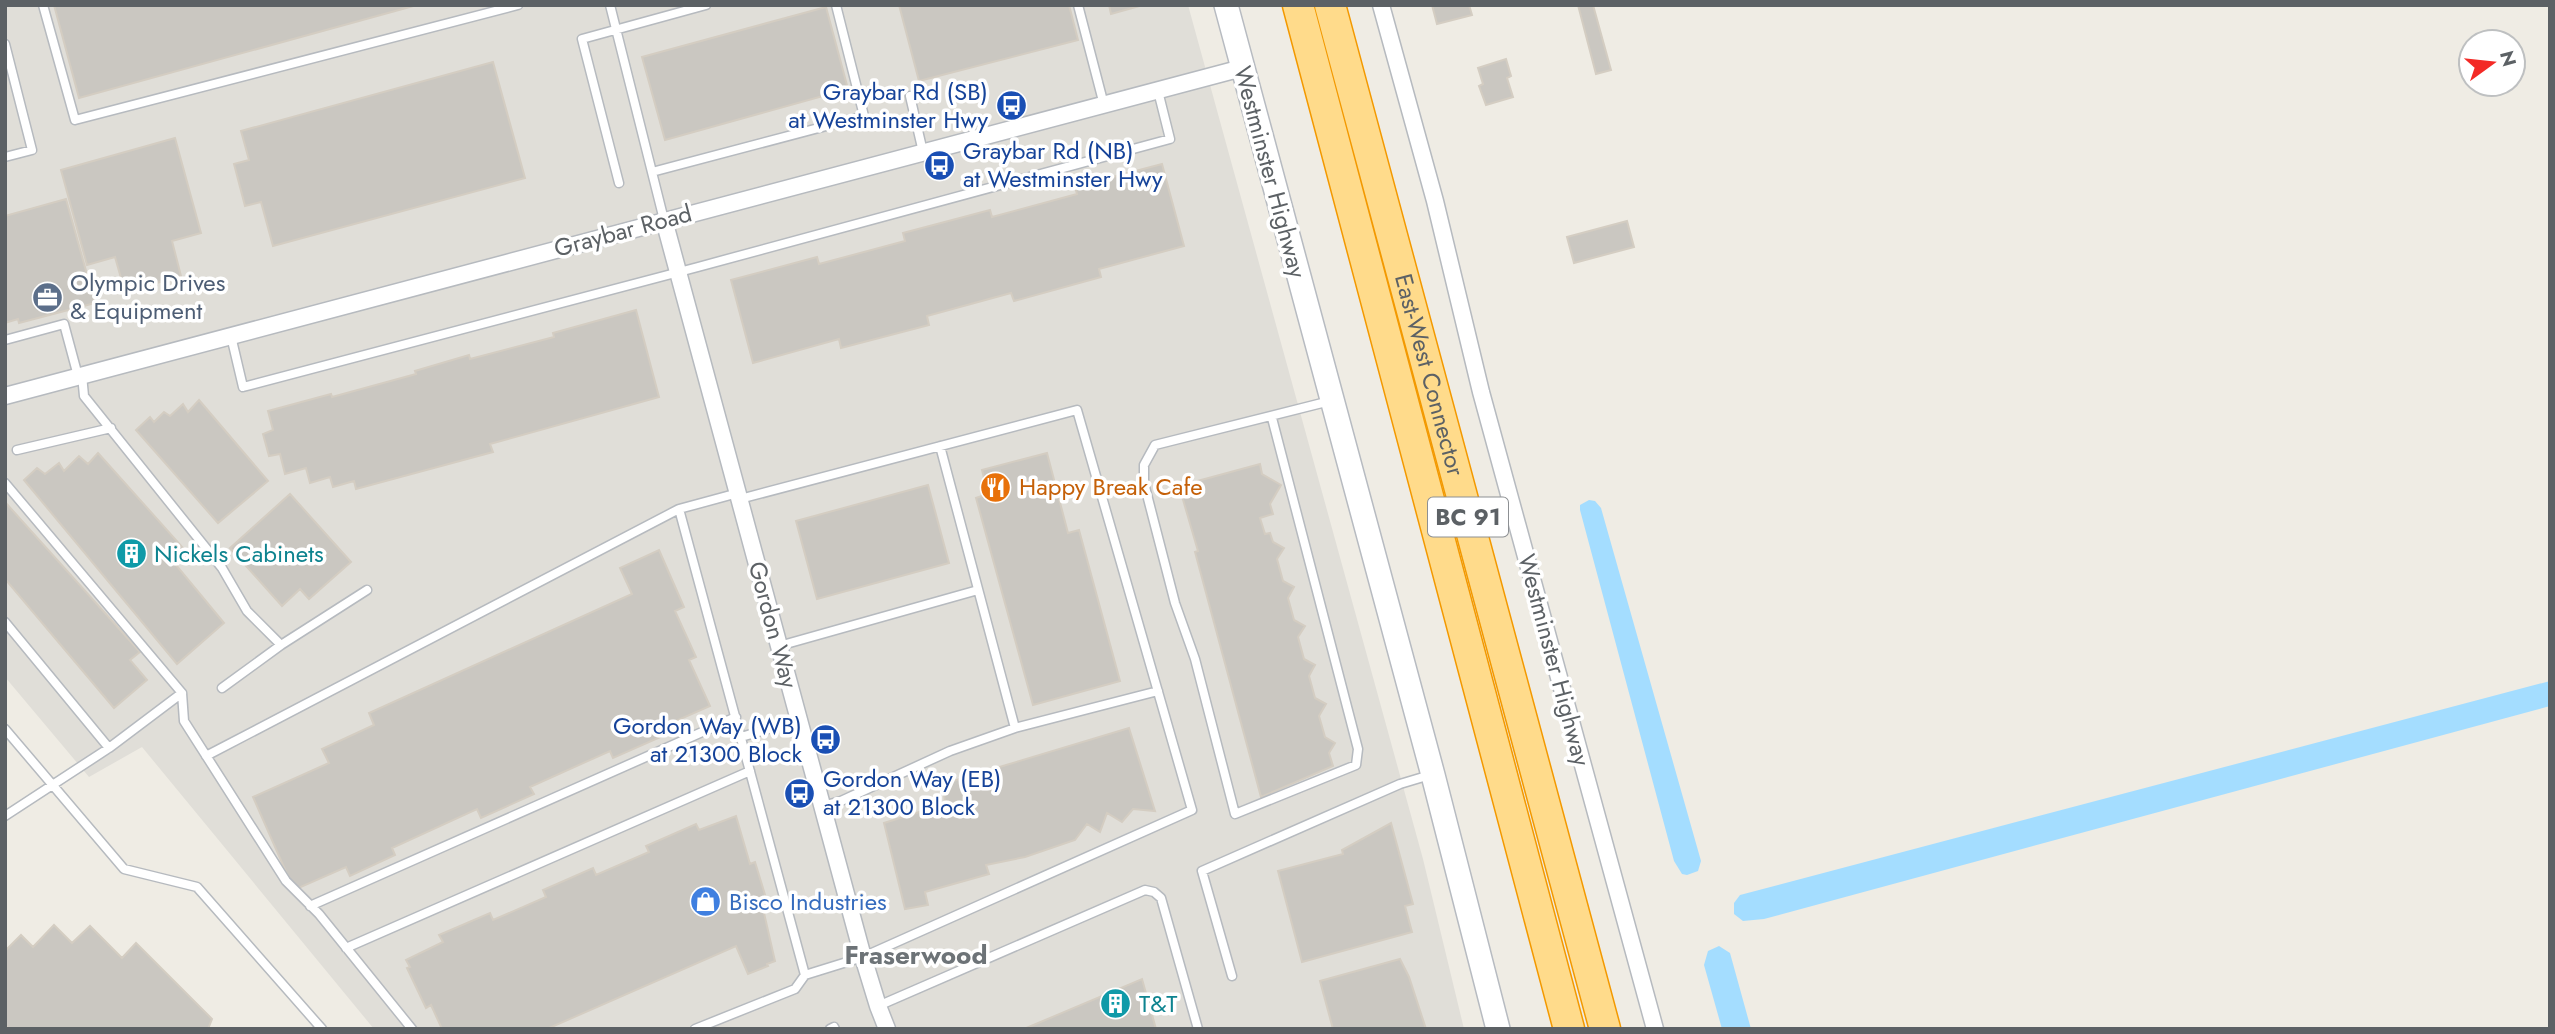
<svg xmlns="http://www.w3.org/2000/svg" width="2555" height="1034" font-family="Jost,sans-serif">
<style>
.industrial{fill:#e0ded8}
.water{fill:#a4ddff}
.building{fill:#cac7c1;stroke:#d4cdc2;stroke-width:2}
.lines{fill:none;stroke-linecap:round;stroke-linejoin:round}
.service-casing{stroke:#b6babf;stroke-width:11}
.minor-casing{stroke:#b6babf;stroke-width:19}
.secondary-casing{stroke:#b7bbc1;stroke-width:26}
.motorway-casing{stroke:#f39900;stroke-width:33}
.service{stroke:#fff;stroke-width:8}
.minor{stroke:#fff;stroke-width:16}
.secondary{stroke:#fff;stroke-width:23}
.motorway{stroke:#ffdb8b;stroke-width:30}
.labels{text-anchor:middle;stroke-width:7;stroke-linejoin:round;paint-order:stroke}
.shield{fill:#fff;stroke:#8d9093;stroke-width:2}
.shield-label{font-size:23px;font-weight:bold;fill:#5c6165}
.transit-label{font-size:24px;fill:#164399;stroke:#fff;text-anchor:end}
.street-label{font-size:24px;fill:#5c6165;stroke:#fff}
.service-label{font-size:24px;fill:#4e5e75;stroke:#fff;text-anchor:start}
.food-label{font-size:24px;fill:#c56008;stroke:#fff;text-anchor:start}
.culture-label{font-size:24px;fill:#0d838f;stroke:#fff;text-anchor:start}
.shop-label{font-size:24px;fill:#366cbe;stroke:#fff;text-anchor:start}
.neighbourhood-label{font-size:26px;font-weight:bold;fill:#6d7377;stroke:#fff}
</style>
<rect width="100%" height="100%" fill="#efece4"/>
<path class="industrial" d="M5,5h1183l235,854 41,170h-1090l-232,-282 -53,30 -84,-100z"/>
<path class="water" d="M1589,500l6,1 6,7 100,353 -3,10 -11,4 -5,-1 -8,-13 -94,-351v-5z
M2550,681v25l-786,213 -21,2 -9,-7v-11l6,-8z
M1719,946l11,7 21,76h-29l-18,-64 4,-14z"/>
<path class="building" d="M54,5h363l-338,93z
M899,5h170l9,35 -159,41z
M1109,5h34l-32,9z
M1432,5h37l3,10 -35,9z
M1578,5h15l18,65 -15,4z
M826,7l22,82 -183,51 -23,-83z
M1506,59l5,17 -4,2 6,19 -27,8 -7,-19 4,-2 -5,-16z
M493,62l32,116 -252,68 -12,-44 -16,4 -11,-42 15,-4 -8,-29z
M175,138l26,95 -29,8 9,35 -56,16 -10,-35 -28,8 -26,-95z
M1162,164l22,82 -85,23 2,8 -87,24 -3,-8 -84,23 2,9 -88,23 -2,-9 -86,24 -22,-83 86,-23 2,7 86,-23 -2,-8 87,-23 2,7 85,-23 -2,-7z
M66,199l29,104 -76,20 -1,-4 -13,4v-107z
M1627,221l7,26 -60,16 -7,-26z
M636,310l23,87 -169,47 3,8 -137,37 -2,-8 -21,6 -3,-10 -20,6 -4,-15 -21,6 -5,-20 -11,2 -6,-22 10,-4 -5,-19 63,-17 1,3 84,-23 -1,-3 54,-16 1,4 84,-22 -1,-4z
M199,400l69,81 -50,42 -82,-93 14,-13 4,5 10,-10 6,4 13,-12 5,8z
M98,453l86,96 -13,10 53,64 -47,41 -153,-184 13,-12 8,6 14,-11 5,8 15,-15 9,8z
M1047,453l21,80 11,-3 41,151 -87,24 -57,-207 12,-4 -6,-24z
M1260,464l2,10 19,11 -11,19 3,10 -13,4 5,16 5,-1 3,9 11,6 -7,11 6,22 11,6 -6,11 6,22 11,6 -7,11 6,22 11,6 -6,11 6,22 11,6 -7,12 6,21 10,6 -6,10 4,13 -72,31 -66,-245 3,-1 -19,-65z
M928,485l21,78 -132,36 -21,-78z
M290,494l61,68 -42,37 -9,-10 -18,17 -52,-58z
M5,502l135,150 -10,8 17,20 -33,28 -109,-129z
M659,550l25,57 -9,4 21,46 -7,3 21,46 -48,21 3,8 -52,23 -3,-7 -80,36 4,7 -53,24 -4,-9 -85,39 3,7 -45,21 -4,-9 -52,23 -41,-93 76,-34 -7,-14 52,-24 -5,-12 263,-119 -12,-26z
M1129,728l26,83 -22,-2 -11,13 -15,-9 -7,19 -13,-8 -12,16 -50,17 -39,8 3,9 -64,18 3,13 -23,4 -21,-86 61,-19 -2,-20z
M736,816l14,48 5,-2 15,49 -6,2 11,48 -8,3 1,2 -20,8 -12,-28 -189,83h-105l-11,-24 -5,3 -19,-40 3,-1 -4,-7 37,-18 -4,-7 51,-22 3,7 53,-23 -3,-7 50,-22 3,7 53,-23 -3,-6 50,-22 3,6z
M1391,823l22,81 -8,2 7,26 -110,30 -24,-91 65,-17 -1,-4z
M54,925l18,18 18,-17 32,32 14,-15 76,76 -4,10h-199l-4,-4v-74l16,-16 12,12z
M1400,959l9,18 17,52h-93l-13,-48z
M1142,979l14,50h-132z"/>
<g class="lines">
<defs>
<path id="service" d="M43,5l32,115 443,-115
M610,5l54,215
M1078,5l26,100
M5,44l27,106 -27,7
M910,96l13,56
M652,172l212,-56 -28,-111
M619,183l-37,-144 124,-34
M231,336l12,51 455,-120 472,-128 -12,-48
M5,340l59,-16 14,52
M82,375l2,21 138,172 25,43 34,34 86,-55
M1272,418l86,331 -2,16 -121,49 -40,-155 -20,-56 -31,-120v-18l11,-20 175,-44
M940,446l75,282
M17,450l94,-22
M5,483l177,210 2,28 102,160 33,33 93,115
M679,509l126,466
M5,622l104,126
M779,646l199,-56
M222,688l59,-43
M5,729l119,140 73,18 125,142
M741,737l58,-17
M206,756l473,-247 59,-16
M822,806l19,-5 109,-50 65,-23 143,-37
M5,816l104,-68 73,-55
M310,906l426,-189
M346,948l404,-177
M1232,976l-30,-105 198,-87 30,-9
M878,1006l267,-116 9,2 7,6 37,131
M695,1029l100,-40 10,-14 58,-18 329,-147 -115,-400 -337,89
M830,1029l4,-2 1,2"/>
<path id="minor" d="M1381,5l54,196 46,191 174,637
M664,220l199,737 15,49 9,23
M5,396l1237,-328"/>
<path id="secondary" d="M1226,5l207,770 65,254"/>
<g id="motorway">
<path d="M1298,5l271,1024"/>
<path id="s1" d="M1330,5l275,1024"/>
</g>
</defs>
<use href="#service" class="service-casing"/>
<use href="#minor" class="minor-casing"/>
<use href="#secondary" class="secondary-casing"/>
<use href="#motorway" class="motorway-casing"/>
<use href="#service" class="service"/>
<use href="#minor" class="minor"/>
<use href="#secondary" class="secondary"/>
<use href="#motorway" class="motorway"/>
</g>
<defs>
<symbol id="bus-disc" viewBox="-11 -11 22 22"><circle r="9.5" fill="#1a4fb4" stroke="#fff"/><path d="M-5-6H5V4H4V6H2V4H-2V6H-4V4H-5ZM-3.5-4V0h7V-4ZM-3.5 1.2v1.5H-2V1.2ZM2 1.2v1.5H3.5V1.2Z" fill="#fff"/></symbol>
<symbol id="office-disc" viewBox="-11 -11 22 22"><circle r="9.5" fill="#5c6f8a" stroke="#fff"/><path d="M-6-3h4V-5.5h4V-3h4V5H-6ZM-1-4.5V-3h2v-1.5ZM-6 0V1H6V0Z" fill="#fff"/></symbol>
<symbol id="restaurant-disc" viewBox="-11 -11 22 22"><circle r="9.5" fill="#e8710a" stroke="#fff"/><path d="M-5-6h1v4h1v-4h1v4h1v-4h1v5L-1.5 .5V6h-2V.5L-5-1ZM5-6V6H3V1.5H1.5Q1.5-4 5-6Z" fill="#fff"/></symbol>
<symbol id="building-disc" viewBox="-11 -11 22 22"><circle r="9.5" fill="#0f9aa8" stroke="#fff"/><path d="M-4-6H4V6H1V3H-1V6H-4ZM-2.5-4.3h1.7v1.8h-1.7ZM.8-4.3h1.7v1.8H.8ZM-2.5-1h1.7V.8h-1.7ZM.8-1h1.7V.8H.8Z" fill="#fff"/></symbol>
<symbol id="shop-disc" viewBox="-11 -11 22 22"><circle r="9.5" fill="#3f7fe0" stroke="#fff"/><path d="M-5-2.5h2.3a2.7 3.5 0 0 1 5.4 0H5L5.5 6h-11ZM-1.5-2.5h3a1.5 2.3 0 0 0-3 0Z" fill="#fff"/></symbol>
</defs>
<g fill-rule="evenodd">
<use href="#bus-disc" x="994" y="88" width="35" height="35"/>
<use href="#bus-disc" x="922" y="148" width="35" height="35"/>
<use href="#office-disc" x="30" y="280" width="35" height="35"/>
<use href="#restaurant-disc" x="978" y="470" width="35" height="35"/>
<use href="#building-disc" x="114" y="536" width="35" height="35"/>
<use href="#bus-disc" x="808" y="722" width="35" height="35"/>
<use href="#bus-disc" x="782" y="776" width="35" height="35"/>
<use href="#shop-disc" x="688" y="884" width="35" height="35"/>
<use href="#building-disc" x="1098" y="986" width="35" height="35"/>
</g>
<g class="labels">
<rect class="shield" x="1428" y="497.5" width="80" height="39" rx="5"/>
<g class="shield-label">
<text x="1468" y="525">BC 91</text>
</g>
<g class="transit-label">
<text x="988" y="100">Graybar Rd (SB)<tspan x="988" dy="28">at Westminster Hwy</tspan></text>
<text x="963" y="159" text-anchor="start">Graybar Rd (NB)<tspan x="963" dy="28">at Westminster Hwy</tspan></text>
<text x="802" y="734">Gordon Way (WB)<tspan x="802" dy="28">at 21300 Block</tspan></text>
<text x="823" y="787" text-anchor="start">Gordon Way (EB)<tspan x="823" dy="28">at 21300 Block</tspan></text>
</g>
<g class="street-label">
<text transform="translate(1270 172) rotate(75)" y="8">Westminster Highway</text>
<text transform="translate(623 231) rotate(-15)" y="8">Graybar Road</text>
<text dy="8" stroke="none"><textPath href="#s1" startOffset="383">East-West Connector</textPath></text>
<text transform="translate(773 625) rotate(75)" y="8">Gordon Way</text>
<text transform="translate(1554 660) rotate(75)" y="8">Westminster Highway</text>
</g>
<g class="service-label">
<text x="70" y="291">Olympic Drives<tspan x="70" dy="28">&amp; Equipment</tspan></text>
</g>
<g class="food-label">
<text x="1019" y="495">Happy Break Cafe</text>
</g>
<g class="culture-label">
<text x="154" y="562">Nickels Cabinets</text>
<text x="1139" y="1012">T&amp;T</text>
</g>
<g class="shop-label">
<text x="729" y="910">Bisco Industries</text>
</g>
<g class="neighbourhood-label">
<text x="916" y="964">Fraserwood</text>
</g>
</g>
<rect width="2555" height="1034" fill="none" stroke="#5c6165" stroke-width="14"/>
<g transform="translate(2492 63) rotate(75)"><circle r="33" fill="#ffffff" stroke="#bec0c1" stroke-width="2"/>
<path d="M0-5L12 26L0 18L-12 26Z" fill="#f32a26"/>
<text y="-10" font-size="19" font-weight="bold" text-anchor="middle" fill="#5c6165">N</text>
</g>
</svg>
